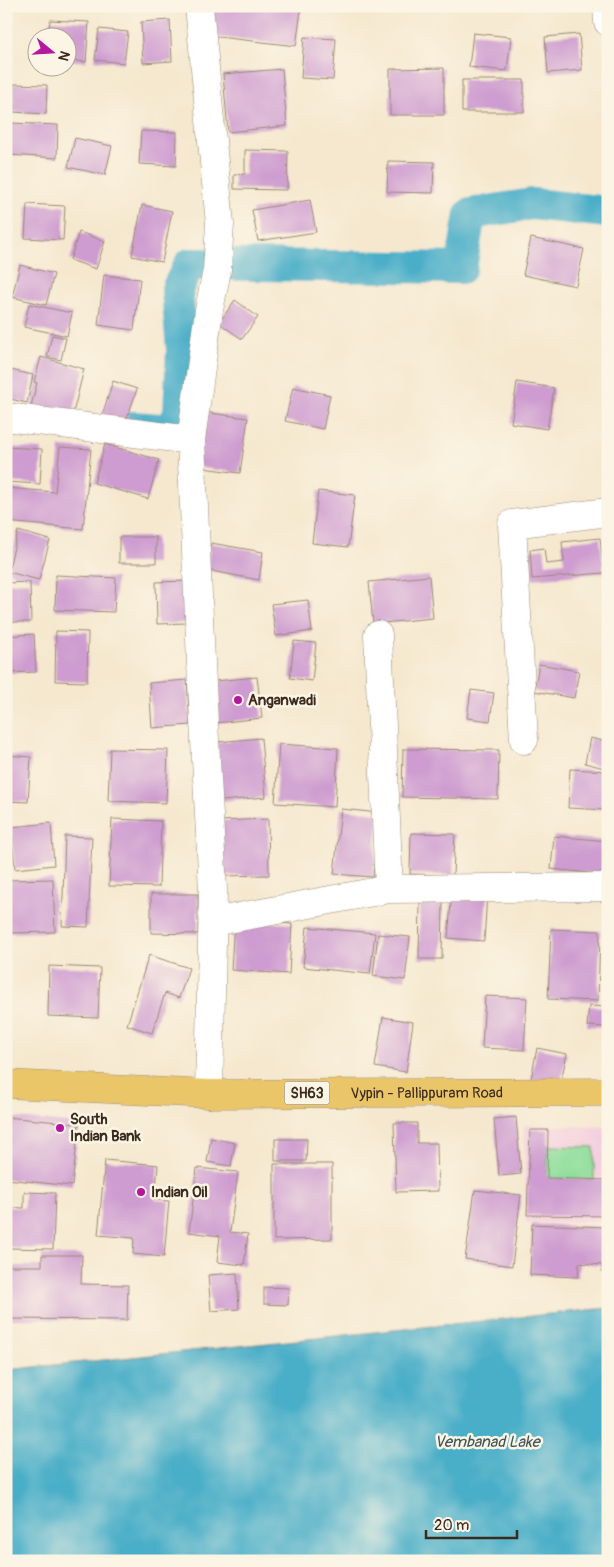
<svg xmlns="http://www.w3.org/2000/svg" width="614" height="1567" font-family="Pangolin,sans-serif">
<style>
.built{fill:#f4cfde}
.green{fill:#91de9c;stroke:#66845d}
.water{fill:#48aec8;stroke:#426c73}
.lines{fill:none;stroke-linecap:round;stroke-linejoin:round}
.canal{stroke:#48aec8;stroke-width:32}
.building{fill:#ce9cd0}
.minor-casing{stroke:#988976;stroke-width:29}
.primary-casing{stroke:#988976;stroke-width:29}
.minor{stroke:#fff;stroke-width:28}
.primary{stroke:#ebc669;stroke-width:28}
.poi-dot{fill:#b5179e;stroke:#fcf5e5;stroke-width:2}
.labels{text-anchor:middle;stroke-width:5;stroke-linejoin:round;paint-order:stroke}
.shield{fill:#fcf5e5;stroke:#75675a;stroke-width:1}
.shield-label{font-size:14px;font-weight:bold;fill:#3b2a1e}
.poi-label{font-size:15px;font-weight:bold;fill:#3b2a1e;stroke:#fcf5e5;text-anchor:start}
.street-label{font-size:15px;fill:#3b2a1e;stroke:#fcf5e5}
.water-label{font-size:16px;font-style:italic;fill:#40585a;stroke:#fcf5e5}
</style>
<rect width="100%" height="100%" fill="#fcf5e5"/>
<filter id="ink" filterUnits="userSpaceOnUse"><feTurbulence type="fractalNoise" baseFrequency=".02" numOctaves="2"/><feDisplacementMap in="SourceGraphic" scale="10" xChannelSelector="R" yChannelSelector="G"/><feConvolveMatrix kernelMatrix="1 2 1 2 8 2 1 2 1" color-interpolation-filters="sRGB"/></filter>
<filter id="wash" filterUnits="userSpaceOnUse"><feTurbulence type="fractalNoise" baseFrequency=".0096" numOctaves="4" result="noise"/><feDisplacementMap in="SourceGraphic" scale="20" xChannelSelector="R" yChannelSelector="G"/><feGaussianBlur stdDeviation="1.12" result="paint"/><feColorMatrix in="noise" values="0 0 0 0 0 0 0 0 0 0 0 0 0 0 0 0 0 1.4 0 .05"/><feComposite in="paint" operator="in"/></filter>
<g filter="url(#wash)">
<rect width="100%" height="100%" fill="#f5e8cf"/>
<path class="built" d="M524,1125l84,2v94l-82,2z"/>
<path class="green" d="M548,1146l46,1v33l-47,-2z"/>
<path class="water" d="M608,1308v253h-602v-191z"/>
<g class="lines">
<path class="canal" d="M134,427l37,3 8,-17 3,-63 -5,-61 13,-25 271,4 9,-54 62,-10 76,8"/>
</g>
<g id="blocks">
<path class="building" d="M214,6h52l35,4 -5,36 -86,-10z
M50,20l39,2 -3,40 -18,-2v-22h-20z
M170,20l2,41 -29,2 -2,-41z
M99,29l29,3 -4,31 -29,-3z
M473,33l38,4 -4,34 -38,-4z
M579,34l3,36 -34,3 -3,-36z
M304,37l32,2 -3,41 -32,-2z
M444,68v47h-54v-46z
M282,69l5,57 -59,6 -5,-58z
M462,80h62v32h-62z
M14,84l33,1 -1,29 -33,-2z
M10,123l48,2 -1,33 -49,-3z
M141,131l36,1 -1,34 -37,-2z
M75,138l37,8 -7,29 -37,-8z
M245,150l43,1 -1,39 -53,-1v-14l11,-1z
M388,161l46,1 -1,31 -46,-1z
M310,200l6,32 -58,9 -6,-31z
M27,204l38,2 -2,34 -38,-2z
M142,205l30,6 -10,51 -30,-6z
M79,232l26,9 -9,28 -26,-9z
M531,238l53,11 -8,37 -53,-11z
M20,265l34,9 -8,31 -34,-8z
M104,275l36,4 -6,51 -36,-5z
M235,300l23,17 -16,22 -23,-16z
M29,304l43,9 -5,23 -43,-9z
M52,335l14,3 -5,22 -14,-3z
M41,357l43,12 -12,48 -41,-11 6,-23 -3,-1z
M6,369l27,6 -6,28 -21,-5z
M113,381l24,8 -12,35 -23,-8z
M517,382l37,6 -7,41 -36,-6z
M293,387l37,8 -7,34 -38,-8z
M203,412l45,6 -8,55 -44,-6z
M105,444l54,16 -11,39 -54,-16z
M6,447l36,2 -2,35 -34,-2z
M60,447l31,2 -8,80 -77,-7v-34l49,4z
M318,491l37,4 -7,52 -36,-4z
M18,531l32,9 -11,40 -31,-8z
M119,537h37v26h-37z
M600,538l4,35 -72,6 -2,-29 14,-2 2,16 18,-2 -2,-20z
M211,543l52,9 -4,28 -53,-10z
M56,575l60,3 -2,34 -59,-2z
M429,576l4,42 -60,6 -4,-42z
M187,581v42l-30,1 -1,-42z
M30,582l1,40h-25v-39z
M308,600l4,31 -36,5 -5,-32z
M56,631l32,1 -1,50 -32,-1z
M34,634l2,38 -30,1v-37z
M294,641l22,2 -4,38 -22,-3z
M539,664l40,7 -5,27 -40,-7z
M257,677l5,41 -46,5 -1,-42z
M187,680l3,45 -38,3 -3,-45z
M471,690l23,3 -4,28 -23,-3z
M261,738l5,59 -44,4 -5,-59z
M590,738l18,4 -4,26 -19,-5z
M279,744l59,4 -3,59 -60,-4z
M110,749l58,1 -2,53 -58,-2z
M403,749l96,1 -1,49 -96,-2z
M6,755l25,2 -3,45 -22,-1z
M570,769l38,2v39l-40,-2z
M341,809l38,4 -6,64 -39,-3z
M112,819l49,2 -2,66 -50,-1z
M268,819l1,56 -49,1 -1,-55z
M51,823l3,42 -39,4 -4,-42z
M411,833l44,1 -2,41 -43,-1z
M65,836l27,1 -4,90 -26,-1z
M554,836l54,5v34l-57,-6z
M53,879l2,53 -49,1v-53z
M452,891l35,3 -3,47 -36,-3z
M151,894h47v40l-47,-1z
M420,901h23l-1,58h-23z
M234,920l58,4 -3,50 -58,-4z
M307,927l68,6 -5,41 -67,-7z
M551,929l49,2 -2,70 -50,-2z
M378,934l32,3 -5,43 -32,-4z
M149,955l40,13 -10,30 -14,-5 -13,40 -25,-8z
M49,966l51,2 -2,50 -50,-2z
M485,996l42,2 -3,52 -42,-2z
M589,1006l19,1v20l-21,-1z
M383,1017l30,5 -7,50 -31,-5z
M537,1048l30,6 -7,31 -29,-6z
M6,1117l73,7 -7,62 -66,-7z
M516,1117l5,57 -22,2 -5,-57z
M394,1123h23v20h20l1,48 -42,1z
M530,1130h18l-1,48 61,2v36l-81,-1z
M211,1138l24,5 -4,23 -24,-4z
M275,1139h32l-1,22h-31z
M105,1160l53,5 -3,35 14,1 -5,56 -31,-3 1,-16 -36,-3z
M274,1164h58v75l-58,1z
M197,1168l41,4 -8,60 18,2 -4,31 -27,-3 3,-26 -31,-4z
M475,1190l46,5 -9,71 -47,-7z
M24,1192l31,1 -2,56 -47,-1v-41l18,1z
M532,1224l73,3v13h3v32h-6v-7l-23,-2 -1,14 -48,-2z
M42,1255h40l-1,29 47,1 -1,35 -121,-1v-53h36z
M237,1273l2,36 -28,2 -3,-36z
M264,1287l25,1 -1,17 -24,-1z"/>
</g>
</g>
<g filter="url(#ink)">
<use href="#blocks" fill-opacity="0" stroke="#988976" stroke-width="1"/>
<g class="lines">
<defs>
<path id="minor" d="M199,6l21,218 -3,46 -8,40 -18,130 11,244 11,206 -4,204
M607,6l1,16
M6,417l185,23
M378,635l11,254
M524,740l-12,-216 96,-12
M213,922l176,-33 219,-2"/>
<g id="primary">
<path id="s1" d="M6,1084l203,10 399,-2"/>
</g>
</defs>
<use href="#minor" class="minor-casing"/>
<use href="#primary" class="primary-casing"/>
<use href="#minor" class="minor"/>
<use href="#primary" class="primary"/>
</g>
</g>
<g class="poi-dot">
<circle cx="238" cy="700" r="5"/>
<circle cx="60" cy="1128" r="5"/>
<circle cx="141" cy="1192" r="5"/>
</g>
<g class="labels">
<rect class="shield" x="284.5" y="1081.5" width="45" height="23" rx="4"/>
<g class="shield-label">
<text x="307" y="1098">SH63</text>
</g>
<g class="poi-label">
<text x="248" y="705">Anganwadi</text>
<text x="70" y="1124">South<tspan x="70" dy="17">Indian Bank</tspan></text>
<text x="151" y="1197">Indian Oil</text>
</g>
<g class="street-label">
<text dy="5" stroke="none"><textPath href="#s1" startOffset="421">Vypin - Pallippuram Road</textPath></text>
</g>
<g class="water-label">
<text x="487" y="1447">Vembanad Lake</text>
</g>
</g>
<rect width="614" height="1567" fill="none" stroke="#fcf5e5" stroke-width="25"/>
<g transform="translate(52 52) rotate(108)"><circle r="24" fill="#fcf5e5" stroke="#afa495"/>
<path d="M0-4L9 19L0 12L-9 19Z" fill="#b5179e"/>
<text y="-8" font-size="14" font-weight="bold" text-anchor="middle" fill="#3b2a1e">N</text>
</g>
<path d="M426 1530v8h91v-8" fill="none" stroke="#3b2a1e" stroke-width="2.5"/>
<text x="434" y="1530" font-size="15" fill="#3b2a1e" stroke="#fcf5e5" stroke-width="4" paint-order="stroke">20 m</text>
</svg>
